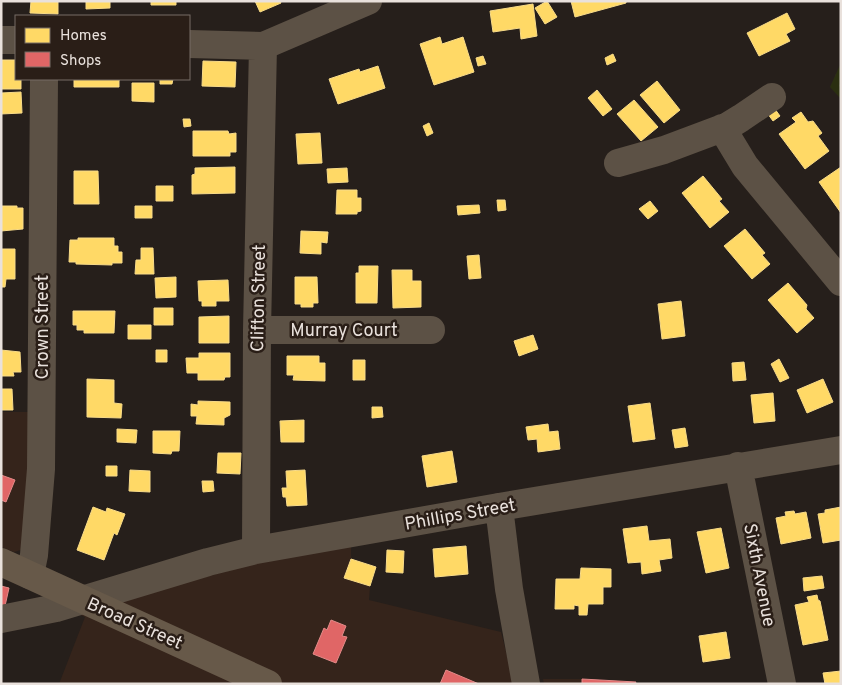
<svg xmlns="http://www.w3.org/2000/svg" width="842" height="685" font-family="Overpass,sans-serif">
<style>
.built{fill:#35241b}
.forest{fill:url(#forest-crowns)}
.homes{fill:#ffd966;stroke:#f8db89}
.shops{fill:#e06666;stroke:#e38b89}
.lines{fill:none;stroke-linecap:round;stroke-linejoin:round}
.minor{stroke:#5c5145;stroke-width:28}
.major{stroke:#675949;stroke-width:28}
.labels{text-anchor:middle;stroke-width:5;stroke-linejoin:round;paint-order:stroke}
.street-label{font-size:18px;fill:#e9e1dc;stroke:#2a1e17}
</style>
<defs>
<pattern id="forest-crowns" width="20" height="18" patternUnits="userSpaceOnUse" patternTransform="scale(1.25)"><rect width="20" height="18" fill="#2a2f10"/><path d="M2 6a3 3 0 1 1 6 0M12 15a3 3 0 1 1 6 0" fill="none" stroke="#3f4327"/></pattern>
</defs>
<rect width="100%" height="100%" fill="#261f1b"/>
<path class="built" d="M1,412h32l-12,138 -7,2 -13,-5z
M351,545v14l25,8 -6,19 -1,14 132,32 13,52h-455l26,-67 -11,-5 190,-51z
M543,679h39l54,3 -1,2h-91z"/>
<path class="forest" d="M841,63v36l-11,-12z"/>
<path class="homes" d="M31,1h27v13l-28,-1z
M86,1h24v7l-24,1z
M151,1h25v4h-25z
M255,1h25l1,2 -21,9z
M547,1l10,16 -12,7 -10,-16z
M571,1h55v2l-51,14z
M533,4l4,32 -16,3 -1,-11 -27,4 -3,-21z
M787,13l8,16 -9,5 4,7 -31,15 -12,-23z
M440,37l2,7 21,-7 11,35 -40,13 -14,-41z
M613,54l3,7 -9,4 -2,-7z
M483,56l3,8 -8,2 -2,-8z
M1,60h15v19h5v10h-20z
M203,61l33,1 -1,25 -33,-1z
M378,66l7,22 -47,16 -9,-25 30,-10 1,3z
M74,79h48l-3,1v7h-45z
M160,79h13l-1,5h-12z
M657,81l23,29 -16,13 -24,-28z
M132,83h22v19l-22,-1z
M597,90l15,19 -9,7 -15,-18z
M21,92l1,21 -21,1v-21z
M634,100l24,27 -17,14 -24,-27z
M772,105l8,11 -7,5 -8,-11z
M801,112l7,10 5,-1 9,12 -4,3 11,15 -24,18 -26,-35 17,-12 -4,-4z
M183,119h7l1,7 -7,1z
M429,123l4,10 -6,3 -4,-10z
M193,131h35l1,3 7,-1v19h-6v4h-37z
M320,133l2,30 -24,1 -2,-30z
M235,167v26l-43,1v-19l3,-1v-6z
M841,167v46l-22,-31z
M347,168l1,14 -20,1 -1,-14z
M74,171h24l1,33h-25z
M703,176l19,23 -3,2 10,11 -19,16 -28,-35z
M156,186h17v15h-17z
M337,190h20v8h4v13l-4,1v2h-21z
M497,200h8l1,10 -8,1z
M650,201l8,10 -10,8 -9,-10z
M479,205l1,8 -22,2 -1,-9z
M1,206h16v2h6v21l-22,2z
M135,206h17v12h-17z
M745,229l20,24 -3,2 8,9 -18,15 -28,-33z
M301,231l27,1 -1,11 -6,-1v12l-21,-1z
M78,238h36v8h4v6h4v11h-10v2l-36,-1v-2h-7l1,-22h8z
M141,248h12l1,26h-19l1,-14h5z
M1,249h14v30h-9l-1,8h-4z
M479,255l2,23 -12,1 -2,-23z
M359,266h19l-1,37h-21v-30h3z
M392,270h20v11h9v26l-28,1z
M176,277v20l-20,1 -1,-20z
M295,277h22l1,26h-5v4h-12v-3h-6z
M228,280l1,21h-13v5h-14v-5h-3l-1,-20z
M788,283l19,22 -1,4 8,9 -17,15 -29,-33z
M681,301l4,35 -23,3 -4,-35z
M154,308h19v17h-19z
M73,311h42l-1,22h-30v-3h-7v-5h-4z
M229,316v27h-30v-26z
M128,325h23v14h-23z
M533,335l5,14 -19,7 -5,-15z
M1,350l19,2 1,20h-8l1,4h-13z
M156,350h11v12h-11z
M199,353h31v24h-5l-1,3h-26v-7h-11l-1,-15h13z
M287,356h32v7h6v18l-32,-1 1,-5h-7z
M779,359l10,19 -9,4 -9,-18z
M353,360h12v20h-12z
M744,362l2,18 -13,1 -1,-18z
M87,379l27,1v23l8,1 -1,14 -34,-1z
M823,379l10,23 -26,11 -10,-23z
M1,389h11l1,21h-12z
M773,393l2,28 -21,2 -3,-28z
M198,401l32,1v13l-6,3v7l-28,-1 1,-8h-6v-12l7,1z
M650,403l5,36 -22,3 -5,-36z
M372,407h10l1,10 -11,1z
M304,420v22h-23l-1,-21z
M548,424l1,8 9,-1 2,18 -22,3 -1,-13 -9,1 -2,-13z
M685,428l3,18 -13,2 -3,-18z
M117,429l20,1 -1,13 -19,-1z
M153,431h27l-1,20h-7l-1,3 -18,-1z
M452,451l5,31 -30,5 -5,-31z
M218,453h23l-1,21 -23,-1z
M106,466h11v10h-11z
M130,470l20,1v21l-21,-1z
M305,470l2,35 -20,1 -1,-9h-3l-1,-9h5l-1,-17z
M202,481h11l1,10 -11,1z
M93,507l13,5 1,-4 18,6 -8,21 -3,-2 -10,27 -27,-10z
M841,507v33l-18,3 -5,-29 7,-1v-3z
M794,511l1,3 11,-2 5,26 -30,6 -5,-26 10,-2 -1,-4z
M647,526l2,15 21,-2 2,19 -13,2 2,11 -19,3 -1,-12 -13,1 -5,-34z
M721,528l8,40 -23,5 -9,-41z
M466,546l2,28 -33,3 -2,-28z
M387,550l17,1 -1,22 -17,-1z
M351,559l25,8 -6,19 -26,-8z
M581,568l30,1v18h-8v17h-15l-1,11h-8v-9l-5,-1v4h-19l1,-30h24z
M822,576l2,12 -20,3 -1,-13z
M817,595l1,5 2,1 8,39 -25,5 -8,-40 14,-3 -2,-5z
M726,632l4,26 -27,4 -4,-26z
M841,671v13h-16l-2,-11z"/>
<path class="shops" d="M1,475l14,5 -9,22 -5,-2z
M1,586l8,2 -4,18 -4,-1z
M331,620l15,6 -4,10 5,1 -11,26 -23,-9 11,-26 3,2z
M446,670l33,14h-39z
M582,679l54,3 -1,2h-53z"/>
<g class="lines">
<path class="minor" d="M1,40h15
M189,44l74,2 105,-45
M722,128l23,38 96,116
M618,163l46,-13 64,-24 13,-8 31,-21
M257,330h174
M738,466l44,218
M499,507l10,82 17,95
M256,550l1,-220 6,-284
M30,575l4,-20 7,-86 3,-390
M1,619l55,-11 152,-46 48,-12 243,-43 342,-57"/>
<path class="major" d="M1,562l267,122"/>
</g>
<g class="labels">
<g class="street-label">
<text transform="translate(258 298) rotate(-89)" y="6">Clifton Street</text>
<text transform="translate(42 327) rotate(-90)" y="6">Crown Street</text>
<text x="344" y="336">Murray Court</text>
<text transform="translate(460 514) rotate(-10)" y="6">Phillips Street</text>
<text transform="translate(760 575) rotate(79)" y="6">Sixth Avenue</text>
<text transform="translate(135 623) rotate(24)" y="6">Broad Street</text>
</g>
</g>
<rect width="842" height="685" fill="none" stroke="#e9e1dc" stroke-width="5"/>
<rect x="15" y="15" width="175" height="65" fill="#2a1e17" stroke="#766c66"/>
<rect x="25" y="28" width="25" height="15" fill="#ffd966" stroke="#766c66"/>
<text x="60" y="40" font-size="15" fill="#e9e1dc">Homes</text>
<rect x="25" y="52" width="25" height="15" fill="#e06666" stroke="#766c66"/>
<text x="60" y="65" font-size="15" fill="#e9e1dc">Shops</text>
</svg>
